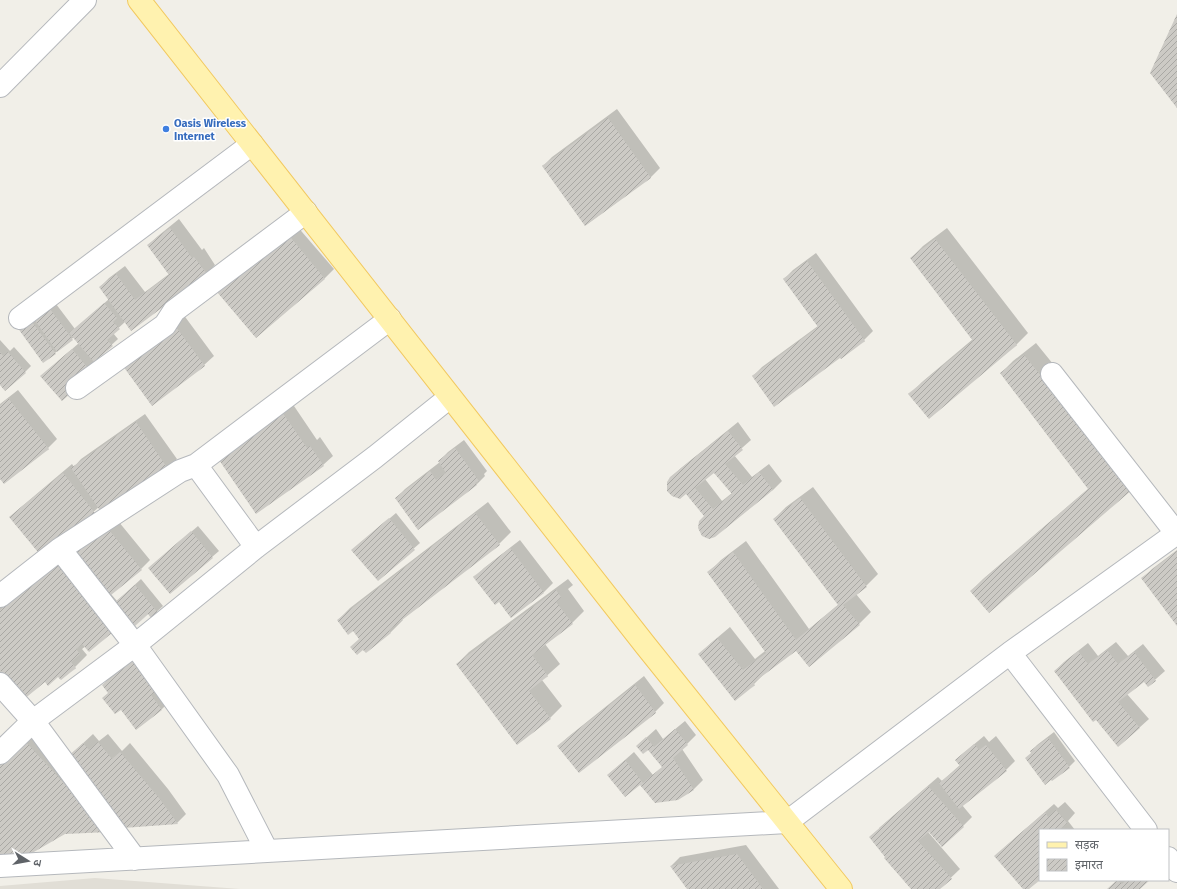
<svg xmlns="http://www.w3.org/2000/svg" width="1177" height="889" font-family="'Fira Sans','Noto Sans Devanagari',sans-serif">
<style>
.education{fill:#e1ded6}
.shadow{fill:#0003;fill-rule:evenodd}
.building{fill:url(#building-hatch);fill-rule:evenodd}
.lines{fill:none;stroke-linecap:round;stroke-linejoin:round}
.minor-casing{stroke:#b5b8bc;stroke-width:24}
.major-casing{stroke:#f2c960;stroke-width:24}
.minor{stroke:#fff;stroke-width:22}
.major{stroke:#fff2af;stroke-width:22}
.shop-dot{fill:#3f7fe0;stroke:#fff;stroke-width:1.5}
.labels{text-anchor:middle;stroke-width:3;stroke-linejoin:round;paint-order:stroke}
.shop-label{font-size:11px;font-weight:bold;fill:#366cbe;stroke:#fff;text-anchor:start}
</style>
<defs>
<pattern id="building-hatch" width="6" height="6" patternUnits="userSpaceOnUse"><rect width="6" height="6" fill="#cccac5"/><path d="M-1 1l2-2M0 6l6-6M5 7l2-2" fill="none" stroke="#a9a8a4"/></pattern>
</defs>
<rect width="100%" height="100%" fill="#f1efe8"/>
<path class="education" d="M95,878l145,11h-240v-3z"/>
<path class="shadow" d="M617,109l43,59 -9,9 -65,48 -43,-59 9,-9z
M179,219l23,31 2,-2 11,17 -9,9 -80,47 -13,12 5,6 -24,22 4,6 -50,3 31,-27 -5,-6 -19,16 -37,-26 35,-27 22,29 34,-30 -9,-12 9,-9 16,-12 20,26 24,-18 -21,-29 10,-9z
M296,225l38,44 -9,9 -69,59 -38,-45z
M947,228l81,105 -12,12 -106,49 12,-12 51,-43 -62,-81 12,-12z
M816,253l57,78 -9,9 -24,17 -87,19 9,-9 56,-41 -34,-47 9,-9z
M183,314l31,42 -10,9 -51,39 -32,-42z
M0,340l10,11 4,-4 17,19 -6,6 -25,11z
M1036,343l108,133 -173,115 12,-12 106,-91 -88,-115 12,-12z
M18,390l39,49 -9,9 -48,29v-73z
M292,403l25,37 3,-3 13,19 -10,9 -67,47 -38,-55z
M145,414l32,45 -10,9 -68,39 -57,49 -31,-39 9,-9 52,-44 2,3 7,-8z
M738,422l13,18 -17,15 18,22 17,-13 13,17 -9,9 -68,26 -18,-23 -16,-16 10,-9zM714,471l18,22 -10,8 -17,-22z
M464,440l23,31 -3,3 1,2 -9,9 -80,13 9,-9 35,-27 -1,-1 9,-9z
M813,487l65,87 -12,12 -10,8 15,18 -12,12 -49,42 -14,-17 -30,23 -12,12 -55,-29 12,-12 19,-16 25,32 10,-8 -56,-79 12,-12 25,-19 63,88 30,-25 -65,-85 12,-12z
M488,502l23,30 -12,12 -97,75 1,1 -12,12 -25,20 -6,-14 -7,-8 -15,-10 12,-12z
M396,513l24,30 -42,37 -19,-36z
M114,516l36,44 -9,9 -30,25 6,7 24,-22 22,27 -12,11 -3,-4 -20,3 -11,11 -31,19 -4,3 5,6 -12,12 -30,14 -45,-11v-71z
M198,526l21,25 -49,42 -21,-25z
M520,540l33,43 -9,9 -33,25 -12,-16 -24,-24 9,-9z
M1177,550v75l-34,-47 9,-9z
M568,579l5,6 -5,4 16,22 -12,12 -27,21 15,20 -18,16 20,26 -12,12 -93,-54 12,-12z
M1116,642l12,14 15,-12 22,27 -17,15 -4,-6 -17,14 22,25 -10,9 -84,-57 9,-9 24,-19 10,13z
M143,652l28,48 -9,9 -25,19 -34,-43 9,-10z
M644,676l20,27 -9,9 -76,60 -21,-26 10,-9z
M685,721l11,14 -14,14 21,31 -9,9 -16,10 -37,-16 -33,-8 26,-23 19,23 10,-8 -15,-18 -11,-3 19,-17 7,10z
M35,728l32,30 26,-24 6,7 9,-7 14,17 8,-8 38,46 18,25 -9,9 -54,4 -123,-63z
M1054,732l21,29 -6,6 -37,-14 -1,-2 6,-6z
M984,736l5,6 7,-6 19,25 -9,9 -44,35 10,12 -9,9 -34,4 -1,2 32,37 -21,20h-27l-33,-61 59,-51 4,4 18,-16 -4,-5 10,-9z
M1065,802l10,11 -7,8 7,9h-35v48l-12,11h-4l-19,-42 49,-43 4,4z
M746,845l33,44h-91l-17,-23 9,-9z
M1118,880h31l-11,9h-30z"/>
<path class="building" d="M1177,14v94l-27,-35z
M608,118l43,60 -66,48 -43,-60z
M170,228l22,30 2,-1 13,17 -76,57 -32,-44 17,-13 19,26 34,-25 -22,-30z
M287,233l38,46 -69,59 -39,-46z
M935,239l82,106 -88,74 -21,-25 65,-53 -63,-83z
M807,261l58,80 -24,18 -1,-1 -66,49 -22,-31 66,-49 -35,-48z
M104,303l13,15 -4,4 7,7 -13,11 6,6 -19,16 -25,-29z
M47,305l26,35 -16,12 -25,-36z
M29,318l27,36 -13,9 -26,-36z
M173,323l32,43 -53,40 -32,-44z
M72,349l21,25 -31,27 -22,-25z
M0,352l3,4 5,-4 18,21 -21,18 -5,-6z
M1024,355l109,134 -144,124 -19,-22 118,-102 -88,-116z
M8,398l41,51 -45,35 -4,-5v-74z
M282,412l25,36 3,-2 14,20 -68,48 -39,-57z
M136,422l32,47 -65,46 -32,-47z
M728,431l15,19 -18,14 18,21 16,-13 14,18 -58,47 -6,2 -7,-3 -4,-8 1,-7 5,-5 -18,-22 -6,5 -8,-3 -5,-5v-9l3,-5zM714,473l18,21 -19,15 -18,-21z
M455,448l24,33 -4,2 2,2 -59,45 -23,-32 35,-27 6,9 10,-7 -8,-12z
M63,473l32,40 -53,44 -33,-40z
M800,498l67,89 -24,18 17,20 -51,42 -13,-16 -43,32 2,2 -20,16 -37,-47 19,-16 26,32 23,-17 -59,-81 26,-20 63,88 42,-35 -65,-86z
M475,513l25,32 -111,85 2,3 -25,20 -3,-3 -6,5 -7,-8 9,-8 -6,-8 -5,4 -11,-15z
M389,518l26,32 -37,31 -27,-31z
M104,524l38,46 -31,25 -37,-45z
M191,531l22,27 -43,36 -22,-26z
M510,548l34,45 -33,25 -12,-16 -4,3 -22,-28z
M1177,551v75l-36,-48z
M61,559l57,69 -29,24 -7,-8 -6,5 4,5 -9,8 5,6 -15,12 -3,-3 -10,9 -3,-4 -22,18 -23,-29v-61z
M135,585l23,28 -7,5 -3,-4 -13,12 -20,-24z
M556,590l5,7 -5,5 17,22 -41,31 16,21 -19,15 22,28 -34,26 -61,-81z
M1107,650l11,14 16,-12 22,29 -8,6 -4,-5 -26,20 22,26 -22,19 -22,-27 -3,2 -39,-51 24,-20 10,13z
M133,661l23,30 -5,4 11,15 -26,20 -15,-20 -6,4 -13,-16 6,-5 -6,-8z
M635,685l21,28 -77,60 -22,-27z
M675,729l13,16 -15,13 21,32 -16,10 -23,3 -15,-18 -15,12 -18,-22 18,-15 18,23 19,-16 -14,-17 -5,4 -7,-8 10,-9 8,10z
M1048,738l22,30 -18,13 -1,-1 -6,5 -20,-27 6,-5 -1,-2z
M23,739l86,93 -44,2 -45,26 -20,-2v-96z
M98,742l14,17 8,-7 39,46 19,26 -55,4 -57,-70 17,-15 6,7z
M974,744l5,6 7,-5 21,26 -48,38 -20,-26 21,-17 -5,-6z
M928,786l36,41 -22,20 -13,-15 -11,9 34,38 -12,10h-29l-27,-31 1,-1 -16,-20z
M1056,810l11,13 -8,7h-19v50l-11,9h-6l-29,-33 51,-44 3,5z
M737,854l26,35h-76l-17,-23z
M1117,880l5,4 4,-4h24l-10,9h-33z"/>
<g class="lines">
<defs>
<path id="minor" d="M0,86l85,-86
M20,318l232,-174
M1052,374l125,160
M77,388l88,-63 9,-14 132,-99
M196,465l60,82
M60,549l75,96 93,130 39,76
M0,596l60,-47 120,-78 16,-6 194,-146
M1010,653l136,177
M0,684l33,37 102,138
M0,753l33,-32 102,-76 121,-98 119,-90 75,-60
M1168,858l9,13
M0,866l787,-44 223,-169 167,-120"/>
<path id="major" d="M139,0l507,646 195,243"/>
</defs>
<use href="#minor" class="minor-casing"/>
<use href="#major" class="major-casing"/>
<use href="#minor" class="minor"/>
<use href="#major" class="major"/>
</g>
<circle class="shop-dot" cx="166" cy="129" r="4"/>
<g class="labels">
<g class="shop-label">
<text x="174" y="127">Oasis Wireless<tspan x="174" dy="13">Internet</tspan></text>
</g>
</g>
<rect x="1039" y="829" width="130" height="52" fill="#ffffff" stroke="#bfc1c3"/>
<rect x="1047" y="842" width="20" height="6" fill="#fff2af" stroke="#bfc1c3"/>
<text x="1075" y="849" font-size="12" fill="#5f6368">सड़क</text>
<rect x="1047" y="859" width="20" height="12" fill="url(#building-hatch)" stroke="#bfc1c3"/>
<text x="1075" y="869" font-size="12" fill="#5f6368">इमारत</text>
<g transform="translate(28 861) rotate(101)" stroke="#ffffff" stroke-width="3" paint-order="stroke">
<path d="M0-3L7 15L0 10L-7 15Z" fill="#5f6368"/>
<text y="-6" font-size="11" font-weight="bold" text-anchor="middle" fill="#5f6368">उ</text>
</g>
</svg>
